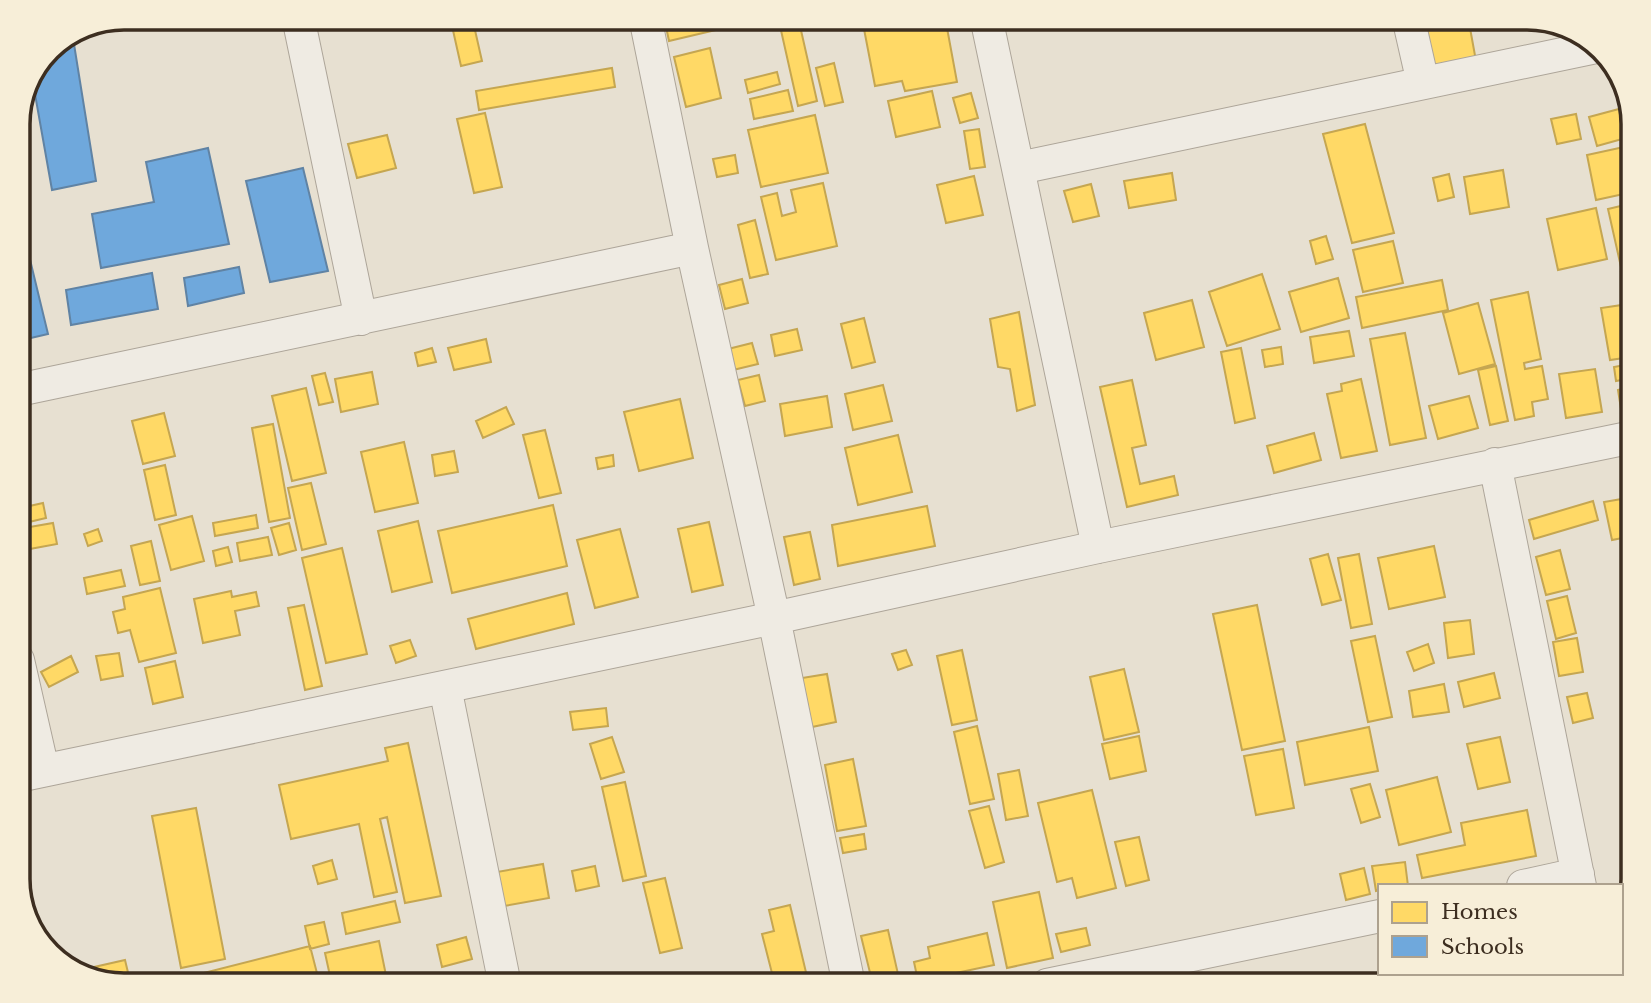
<svg xmlns="http://www.w3.org/2000/svg" width="1651" height="1003" font-family="'Libre Baskerville',serif">
<style>
.homes{fill:#ffd966;stroke:#c5a651;stroke-width:2}
.schools{fill:#6fa8dc;stroke:#6083a4;stroke-width:2}
.lines{fill:none;stroke-linecap:round;stroke-linejoin:round}
.minor-casing{stroke:#ada599;stroke-width:34}
.minor{stroke:#efebe3;stroke-width:32}
.rim{fill:none;stroke:#3d2e20;stroke-width:3.5}
</style>
<rect width="100%" height="100%" fill="#e7e0d1"/>
<path class="homes" d="M450,17h22l10,44 -21,5z
M592,17h20l1,5 -19,5z
M664,17h53l3,12 -51,12z
M778,17h20l19,84 -19,5z
M924,17h21l12,65 -52,9 -3,-10 -27,5 -11,-57z
M1417,17h51l10,55 -49,9z
M710,48l11,50 -35,9 -12,-50z
M834,63l9,39 -18,4 -9,-38z
M612,68l3,19 -136,23 -3,-19z
M777,72l3,12 -32,9 -3,-13z
M788,90l5,21 -39,8 -4,-20z
M932,91l8,36 -44,10 -8,-36z
M971,93l7,25 -18,5 -7,-25z
M1630,106l3,12v18l-36,10 -8,-29z
M485,113l17,74 -28,6 -17,-74z
M1576,114l5,25 -24,5 -6,-25z
M815,115l13,58 -67,14 -13,-57z
M1365,124l29,109 -42,10 -29,-109z
M979,129l6,38 -15,2 -6,-38z
M387,135l9,33 -39,10 -9,-34z
M1633,145v47l-37,8 -9,-45z
M735,155l3,18 -21,4 -4,-18z
M1503,170l6,37 -39,7 -6,-37z
M1172,173l4,27 -47,8 -5,-27z
M1449,174l5,23 -16,4 -5,-23z
M974,176l9,39 -37,8 -9,-38z
M823,183l14,63 -61,14 -15,-63 16,-4 5,23 14,-4 -5,-22z
M1091,184l8,32 -26,6 -9,-31z
M1633,203v61l-12,3 -13,-58z
M1596,208l11,51 -49,11 -11,-51z
M755,220l13,54 -18,4 -12,-53z
M1326,236l7,23 -17,5 -6,-23z
M1393,241l10,42 -40,9 -10,-42z
M1633,270v57h-1l-11,-55z
M1262,274l18,55 -53,17 -18,-54z
M1338,278l11,40 -48,14 -12,-40z
M742,279l6,24 -23,6 -6,-24z
M1442,280l6,30 -86,18 -6,-31z
M1528,292l13,67 -17,4 1,6 17,-3 6,33 -16,3 2,14 -19,4 -24,-120z
M1192,300l12,47 -48,13 -12,-47z
M1478,303l17,61 -36,10 -16,-61z
M1622,305l9,52 -21,3 -9,-52z
M1019,312l16,93 -18,6 -7,-42 -12,-2 -8,-48z
M864,318l11,44 -23,6 -11,-44z
M797,329l5,21 -27,6 -4,-21z
M1349,331l5,25 -40,7 -4,-26z
M1405,333l21,105 -36,7 -20,-106z
M486,339l5,23 -37,8 -6,-22z
M752,343l6,21 -25,6 -5,-21z
M1281,347l2,17 -18,3 -3,-17z
M432,348l4,14 -18,4 -3,-13z
M1241,348l14,70 -20,5 -14,-71z
M1630,364l2,14 -16,3 -2,-14z
M1496,366l12,55 -18,4 -12,-55z
M1595,369l7,43 -36,6 -7,-44z
M372,372l6,32 -37,8 -6,-33z
M325,373l8,29 -14,3 -7,-29z
M759,375l6,26 -20,5 -7,-26z
M1361,379l16,72 -36,7 -14,-64 15,-3 -1,-7z
M1132,380l14,65 -14,3 8,36 34,-8 4,19 -51,12 -27,-120z
M883,385l9,36 -39,9 -8,-36z
M1633,386v27l-11,2 -4,-25z
M306,388l20,85 -34,8 -20,-85z
M827,396l5,31 -47,9 -5,-32z
M1469,396l9,32 -40,11 -9,-33z
M680,399l13,59 -54,13 -15,-59z
M506,407l8,17 -31,14 -7,-17z
M164,413l11,43 -32,8 -11,-43z
M273,424l17,94 -21,4 -17,-94z
M545,430l16,63 -22,5 -16,-63z
M1314,433l7,27 -47,13 -7,-27z
M898,435l14,57 -54,13 -13,-57z
M404,442l14,61 -43,9 -14,-60z
M454,451l4,21 -23,4 -3,-21z
M613,455l1,11 -16,3 -2,-11z
M165,465l11,50 -21,5 -11,-50z
M311,483l15,61 -24,6 -14,-62z
M1633,497v39l-21,4 -8,-38z
M1593,501l5,19 -64,19 -5,-19z
M43,503l3,15 -17,4 -4,-15z
M553,505l14,61 -115,27 -14,-62z
M927,506l8,40 -97,20 -6,-41z
M256,515l2,13 -43,8 -2,-13z
M192,516l12,45 -33,9 -12,-45z
M418,521l14,61 -40,10 -14,-61z
M709,522l14,63 -31,7 -14,-63z
M53,523l4,21 -38,7 -1,-22z
M289,523l7,27 -17,5 -8,-27z
M98,529l4,12 -14,5 -4,-12z
M620,529l18,68 -43,11 -18,-68z
M810,532l10,47 -26,6 -10,-48z
M268,537l4,18 -32,6 -3,-18z
M151,541l9,40 -20,4 -9,-39z
M1434,546l11,51 -56,12 -11,-51z
M228,547l4,15 -16,4 -3,-15z
M342,548l25,106 -41,9 -24,-105z
M1633,549v44l-10,-41z
M1560,550l10,39 -24,6 -10,-38z
M1328,554l13,46 -19,5 -12,-46z
M1359,554l13,70 -21,4 -13,-70z
M121,570l4,16 -38,8 -3,-16z
M160,588l16,65 -37,9 -9,-32 -12,3 -5,-21 12,-3 -2,-12z
M231,591l1,6 24,-5 3,14 -24,5 5,24 -37,8 -9,-44z
M567,593l7,31 -98,25 -8,-30z
M1567,596l9,37 -20,6 -9,-38z
M304,605l18,81 -17,4 -17,-82z
M1257,605l28,136 -43,9 -29,-136z
M1470,620l4,34 -26,4 -4,-35z
M1375,636l17,81 -24,5 -17,-81z
M1577,638l6,34 -24,4 -6,-34z
M410,640l6,16 -20,7 -6,-17z
M1428,644l6,19 -20,8 -7,-19z
M906,650l6,15 -14,5 -6,-16z
M962,650l15,70 -25,5 -15,-69z
M119,653l4,23 -22,4 -5,-24z
M71,656l7,16 -29,15 -8,-15z
M175,661l8,36 -30,7 -8,-36z
M1124,669l15,63 -35,8 -14,-63z
M1494,673l6,25 -36,9 -6,-25z
M827,674l9,48 -24,5 -10,-49z
M1444,684l5,28 -36,5 -4,-26z
M1587,693l6,25 -20,5 -6,-26z
M606,708l2,18 -35,4 -3,-18z
M977,726l17,73 -24,5 -16,-72z
M1369,727l9,44 -73,14 -8,-43z
M1139,736l7,35 -36,8 -8,-35z
M612,737l12,35 -23,7 -11,-35z
M1500,737l10,45 -32,7 -11,-45z
M408,743l33,153 -36,7 -18,-86 -7,2 17,73 -23,5 -15,-73 -68,15 -12,-54 109,-24 -3,-13z
M1283,749l11,59 -38,7 -12,-59z
M853,759l13,67 -29,5 -12,-66z
M1019,770l9,46 -22,4 -8,-46z
M1437,777l14,55 -52,13 -13,-55z
M625,782l21,94 -23,5 -21,-94z
M1370,784l10,33 -19,6 -10,-34z
M1092,790l24,98 -39,10 -5,-20 -15,4 -19,-79z
M989,806l15,56 -19,6 -16,-57z
M196,808l29,151 -44,9 -29,-152z
M1527,810l9,46 -114,22 -5,-23 48,-10 -4,-22z
M864,834l2,15 -23,4 -3,-15z
M1139,837l10,43 -23,6 -11,-44z
M332,860l5,19 -19,5 -5,-18z
M1405,862l3,24h-28v4l-4,1 -4,-25z
M543,864l6,34 -45,8 -7,-34z
M595,866l4,20 -23,5 -4,-20z
M1364,868l6,26 -24,6 -6,-26z
M665,878l17,70 -22,5 -17,-70z
M1631,883l-5,22 -5,1v-20h-2z
M1039,892l14,66 -46,10 -14,-66z
M395,901l5,21 -54,12 -4,-21z
M790,905l19,80h-34l-13,-51 12,-3 -5,-21z
M31,913l5,24 -4,-4 -6,-19z
M324,922l5,22 -19,5 -5,-23z
M1086,928l4,17 -29,7 -5,-18z
M888,930l12,53 -27,2 -12,-49z
M987,933l7,32 -76,16 -4,-19 16,-4 -2,-11z
M466,937l6,22 -30,8 -5,-22z
M379,941l9,44h-56l-7,-32z
M310,946l10,39h-130l-2,-8z
M125,960l6,25 -59,-13z"/>
<path class="schools" d="M73,38l23,143 -44,9 -19,-107 16,-35z
M208,148l21,96 -128,24 -9,-54 62,-12 -8,-40z
M303,168l25,103 -58,11 -24,-101z
M18,210l30,124 -30,7z
M239,267l5,26 -56,13 -4,-28z
M152,273l6,36 -87,16 -5,-35z"/>
<g class="lines">
<defs>
<path id="minor" d="M298,17l63,302
M645,17l47,231 82,370 75,367
M986,17l112,530
M1408,17l15,66
M1019,168l577,-121
M18,390l674,-142
M1495,464l85,422
M18,660l25,110
M445,687l60,298
M18,776l756,-158 324,-71 535,-110
M1523,886l55,-12
M1047,985l333,-69"/>
</defs>
<use href="#minor" class="minor-casing"/>
<use href="#minor" class="minor"/>
</g>
<path d="M0 0H1651V1003H0ZM124 30H1527A94 94 0 0 1 1621 124V879A94 94 0 0 1 1527 973H124A94 94 0 0 1 30 879V124A94 94 0 0 1 124 30Z" fill="#f7eed8" fill-rule="evenodd"/>
<path class="rim" d="M124 30H1527A94 94 0 0 1 1621 124V879A94 94 0 0 1 1527 973H124A94 94 0 0 1 30 879V124A94 94 0 0 1 124 30Z"/>
<rect x="1378" y="884" width="245" height="91" fill="#f7eed8" stroke="#ada18e" stroke-width="2"/>
<rect x="1392" y="902" width="35" height="21" fill="#ffd966" stroke="#ada18e" stroke-width="2"/>
<text x="1441" y="919" font-size="21" fill="#3d2e20">Homes</text>
<rect x="1392" y="936" width="35" height="21" fill="#6fa8dc" stroke="#ada18e" stroke-width="2"/>
<text x="1441" y="954" font-size="21" fill="#3d2e20">Schools</text>
</svg>
